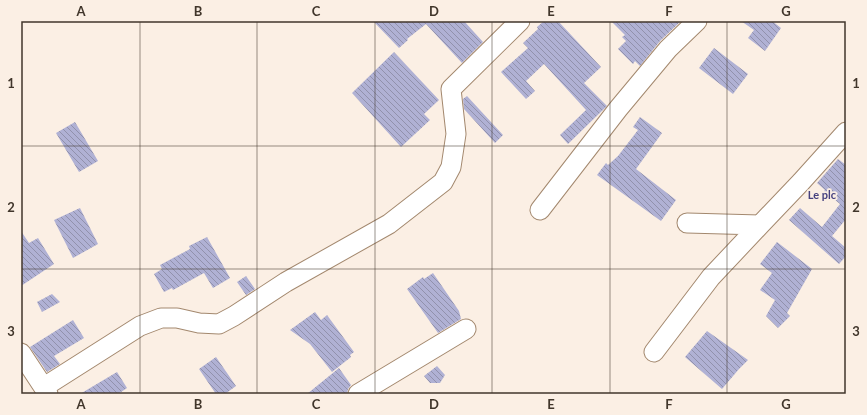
<svg xmlns="http://www.w3.org/2000/svg" width="867" height="415" font-family="Lato,sans-serif">
<style>
.building{fill:url(#building-back-hatch)}
.lines{fill:none;stroke-linecap:round;stroke-linejoin:round}
.minor-casing{stroke:#a3886e;stroke-width:21}
.minor{stroke:#fff;stroke-width:19}
.grid{fill:none;stroke:#41362b;stroke-width:1;stroke-opacity:0.55}
.labels{text-anchor:middle;stroke-width:3.5;stroke-linejoin:round;paint-order:stroke}
.neighbourhood-label{font-size:11px;font-weight:bold;fill:#46417f;stroke:#fbefe4}
.neatline{fill:none;stroke:#41362b;stroke-width:1.5}
.grid-label{font-size:13px;text-anchor:middle;font-weight:bold;fill:#41362b}
</style>
<defs>
<pattern id="building-back-hatch" width="6" height="6" patternUnits="userSpaceOnUse"><rect width="6" height="6" fill="#b0b1d4"/><path d="M-1 5l2 2M0 0l6 6M5-1l2 2" fill="none" stroke="#9191ac"/></pattern>
</defs>
<rect width="100%" height="100%" fill="#fbefe4"/>
<path class="building" d="M373,21h91l19,21 -21,21 -36,-39 -19,15 1,1 -9,8z
M544,21h14l43,46 -17,16 23,23 -39,38 -8,-9 26,-25 -42,-46 -18,17 9,10 -9,8 -25,-27 27,-24 -5,-5 15,-14 -1,-2z
M611,21h70l-21,20 -20,25 -5,-5 -2,3 -15,-15 8,-8 -4,-4 3,-2z
M741,21h31l9,7 -16,23 -17,-13 6,-8z
M714,48l34,26 -15,20 -34,-26z
M394,52l45,48 -15,14 6,6 -29,27 -49,-54z
M467,96l36,39 -8,8 -31,-34 -1,-10z
M640,117l22,16 -26,36 40,31 -15,21 -64,-46 9,-12 2,2 10,-9 20,-26 -5,-3z
M75,122l23,39 -19,11 -23,-39z
M838,159l8,6v54l-14,17 14,12v8l-7,8 -50,-44 11,-12 22,19 18,-23 -16,-13 1,-1 -8,-7z
M80,208l18,36 -25,14 -19,-38z
M21,231l8,12 9,-5 16,26 -33,22z
M207,237l23,41 -17,10 -9,-15 -31,17 -1,-2 -8,4 -10,-18 8,-5 -2,-4 30,-16 -1,-3z
M777,242l35,27 -25,44 3,3 -12,12 -12,-12 9,-16 -15,-10 12,-17 -12,-9z
M433,273l26,38 2,8 -23,14 -31,-44 16,-12 1,2z
M246,276l9,13 -9,6 -9,-13z
M52,294l8,8 -18,10 -5,-10z
M315,312l6,8 6,-5 27,37 -4,3 1,2 -19,15 -22,-28 -20,-14z
M73,320l11,18 -30,18 6,8 -13,8 -17,-25z
M707,331l41,29 -9,9 -17,20 -37,-32z
M216,357l20,29 -11,8h-9l-17,-25z
M437,366l8,9 -5,8h-10l-6,-7z
M339,368l12,17 -3,4 -1,5h-40z
M117,372l10,16 -9,6h-38z"/>
<g class="lines">
<defs>
<path id="minor" d="M540,210l78,-101 50,-60 29,-28
M687,223l73,2 41,-43 45,-50
M654,352l57,-75 49,-52
M21,353l27,41
M44,387l96,-61 21,-8h16l22,5 20,1 15,-8 52,-34 103,-58 54,-42 8,-15 5,-33 -5,-45 69,-68
M358,394l108,-65"/>
</defs>
<use href="#minor" class="minor-casing"/>
<use href="#minor" class="minor"/>
</g>
<path class="grid" d="M140,21v373M257,21v373M375,21v373M492,21v373M610,21v373M727,21v373M21,146h825M21,269h825"/>
<g class="labels">
<g class="neighbourhood-label">
<text x="822" y="199">Le plc</text>
</g>
</g>
<rect width="867" height="415" fill="none" stroke="#fbefe4" stroke-width="44"/>
<rect x="22" y="22" width="823" height="371" class="neatline"/>
<g class="grid-label">
<text x="81" y="16">A</text>
<text x="198" y="16">B</text>
<text x="316" y="16">C</text>
<text x="434" y="16">D</text>
<text x="551" y="16">E</text>
<text x="669" y="16">F</text>
<text x="786" y="16">G</text>
<text x="11" y="88">1</text>
<text x="856" y="88">1</text>
<text x="11" y="212">2</text>
<text x="856" y="212">2</text>
<text x="11" y="336">3</text>
<text x="856" y="336">3</text>
<text x="81" y="409">A</text>
<text x="198" y="409">B</text>
<text x="316" y="409">C</text>
<text x="434" y="409">D</text>
<text x="551" y="409">E</text>
<text x="669" y="409">F</text>
<text x="786" y="409">G</text>
</g>
</svg>
